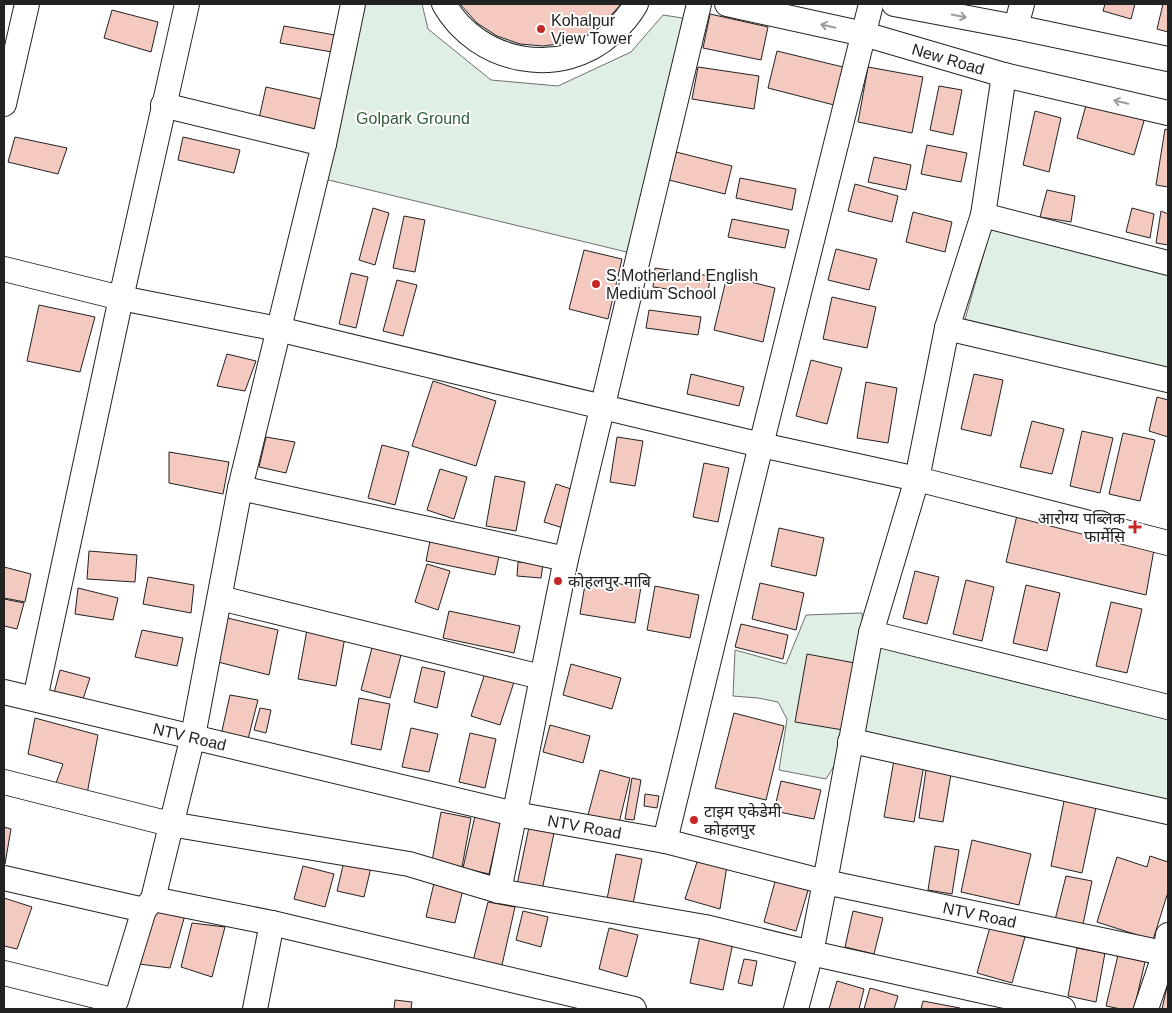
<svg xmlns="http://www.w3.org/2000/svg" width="1172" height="1013" font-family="Helvetica,'Noto Sans Devanagari',sans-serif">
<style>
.green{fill:#e0efe3;stroke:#6f6f6f}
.building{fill:#f3c9c0;stroke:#222}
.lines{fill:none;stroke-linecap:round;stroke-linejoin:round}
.minor-casing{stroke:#222;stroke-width:26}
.minor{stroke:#fff;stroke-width:24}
.oneway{stroke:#9c9c9c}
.poi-dot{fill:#c62828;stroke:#fff;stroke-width:2}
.labels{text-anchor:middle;stroke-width:4;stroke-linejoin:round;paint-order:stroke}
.poi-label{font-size:16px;fill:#222;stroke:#fff;text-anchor:start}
.street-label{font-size:16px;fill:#222;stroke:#fff}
.park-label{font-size:16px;fill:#2f5e38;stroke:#fff}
</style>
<rect width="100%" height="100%" fill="#fff"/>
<path class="green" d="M357,4h65l6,25 63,51 67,6 73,-34 32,-37 26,4 -50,236 -323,-78z
M991,228l177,45v97l-204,-47z
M862,613l2,38 -22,102 -16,26 -47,-9 8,-51 -9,-17 -20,-4 -25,-2 2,-46 51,14 20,-49z
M877,638l291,74v95l-311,-65z"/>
<path class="building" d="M460,4h161l-14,16 -19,14 -22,9 -23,3 -23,-2 -23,-8 -20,-13z
M1105,4h30l-4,15 -28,-8z
M1163,4h5v28l-11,-3z
M112,10l46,12 -7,30 -47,-14z
M710,14l58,13 -7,33 -58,-12z
M284,26l51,9 -3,17 -52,-9z
M777,51l66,16 -9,38 -66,-17z
M698,67l61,9 -5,33 -62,-10z
M868,67l55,10 -11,56 -54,-11z
M939,86l23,4 -9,45 -23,-5z
M266,87l55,12 -7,36 -56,-12z
M1088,98l58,16 -12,41 -57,-17z
M1035,111l26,7 -12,54 -26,-7z
M1165,129l3,1v57l-12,-2z
M15,137l52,11 -9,26 -50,-12z
M183,137l57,13 -6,23 -56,-13z
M927,145l40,8 -6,29 -40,-8z
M676,152l56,14 -7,28 -56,-14z
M874,157l37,8 -5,25 -38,-8z
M740,178l56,11 -4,21 -56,-12z
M855,184l43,12 -6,26 -44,-11z
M1047,190l28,6 -4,26 -31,-5z
M373,208l16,5 -14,52 -16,-5z
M1132,208l22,6 -4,24 -24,-6z
M1161,211l7,3v31l-12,-2z
M913,212l39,10 -7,30 -39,-10z
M404,216l21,4 -10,52 -22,-4z
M732,219l57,11 -4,18 -57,-11z
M836,249l41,10 -8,31 -41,-10z
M584,250l38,9 -14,60 -39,-10z
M655,268l55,8 -2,19 -55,-8z
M351,273l17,4 -12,51 -17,-4z
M727,276l48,12 -12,54 -49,-12z
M397,280l20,5 -14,51 -20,-5z
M832,297l44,10 -9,41 -44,-9z
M39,305l56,12 -15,55 -53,-11z
M649,310l52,7 -3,18 -52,-7z
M227,354l29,7 -11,30 -28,-5z
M811,360l31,8 -15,56 -31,-8z
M691,374l53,13 -5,19 -52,-12z
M974,374l29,6 -12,56 -30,-7z
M433,381l63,20 -20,65 -64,-20z
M866,382l31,6 -9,55 -31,-5z
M1157,397l11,3v37l-19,-6z
M1032,421l32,8 -12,45 -32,-7z
M1082,431l31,7 -13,55 -30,-7z
M1123,433l32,7 -15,61 -31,-7z
M266,437l29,5 -9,31 -27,-6z
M617,437l26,4 -8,45 -25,-4z
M382,445l27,7 -14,53 -27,-7z
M169,452l60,10 -6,32 -54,-11z
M704,463l25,5 -11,54 -25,-5z
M440,469l27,8 -13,42 -27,-9z
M495,476l30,6 -9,49 -30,-5z
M556,484l18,6 -11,38 -19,-6z
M1018,511l137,33 -9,51 -140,-33z
M779,528l45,10 -8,38 -45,-10z
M430,541l69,15 -4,19 -69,-14z
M89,551l48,4 -2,27 -48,-3z
M518,562l25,2 -2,14 -24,-2z
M427,564l23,7 -12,39 -23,-8z
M4,567l27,7 -6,28 -21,-4z
M915,571l24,6 -12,47 -24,-6z
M148,577l46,8 -3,28 -48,-9z
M586,579l55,8 -6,36 -55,-9z
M966,580l28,7 -12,54 -29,-7z
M760,583l44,10 -8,37 -44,-11z
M1026,585l34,8 -13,58 -34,-8z
M655,586l44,9 -9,43 -43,-8z
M78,588l40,10 -5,22 -38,-6z
M4,599l20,4 -7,26 -13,-3z
M1111,602l31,7 -15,64 -31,-7z
M449,611l71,15 -6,27 -71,-15z
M219,616l59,14 -9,45 -59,-15z
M741,624l47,11 -5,24 -48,-12z
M142,630l41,8 -6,28 -42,-9z
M307,630l38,7 -9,49 -38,-7z
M374,640l29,7 -13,51 -29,-8z
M807,654l48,9 -12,67 -48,-8z
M571,664l50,14 -9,31 -49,-14z
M422,667l23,5 -8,36 -23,-6z
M487,667l29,9 -16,49 -29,-9z
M60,670l30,8 -8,24 -29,-5z
M230,695l28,5 -11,43 -26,-8z
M359,698l31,6 -9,46 -30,-6z
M260,708l11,2 -5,23 -12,-3z
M734,713l50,13 -18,74 -51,-12z
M35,718l63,17 -11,59 -31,-11 7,-19 -35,-10z
M550,725l40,11 -7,27 -40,-11z
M411,728l27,6 -9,38 -27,-5z
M470,733l26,6 -11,49 -26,-6z
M894,760l30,5 -10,57 -30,-5z
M600,770l30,8 -11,45 -31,-8z
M926,770l25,4 -8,48 -24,-4z
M632,778l9,2 -7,40 -9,-1z
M781,781l40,9 -7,29 -40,-8z
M645,794l14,2 -2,12 -13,-2z
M1065,796l32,7 -15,70 -31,-7z
M441,812l30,6 -9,49 -30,-6z
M475,816l26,6 -12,52 -26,-6z
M4,827l7,2 -6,35h-1z
M529,827l25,6 -12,57 -25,-5z
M972,840l59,14 -12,51 -58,-13z
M935,846l24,4 -7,44 -24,-4z
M616,854l26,5 -9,45 -26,-5z
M1150,856l18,6v30l-15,48 -56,-18 20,-65 30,10z
M345,857l27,6 -8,34 -27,-6z
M697,862l30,4 -7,43 -35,-10z
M303,866l31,8 -9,33 -31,-8z
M1066,876l26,5 -11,53 -28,-6z
M776,878l33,9 -13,44 -32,-9z
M435,879l29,6 -9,38 -29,-6z
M4,898l28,9 -15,42 -13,-3z
M488,902l27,5 -13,58 -29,-4z
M150,908l35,7 -15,53 -31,-4z
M523,911l25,6 -7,30 -25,-7z
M853,911l30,7 -9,36 -29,-7z
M192,923l33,4 -13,50 -31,-10z
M990,927l35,10 -13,46 -35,-10z
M609,928l29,7 -11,42 -28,-8z
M701,931l33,7 -11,52 -33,-7z
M1077,948l28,5 -9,49 -28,-6z
M1118,955l27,7 -11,47h-13l-15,-3z
M744,959l13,2 -5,25 -14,-3z
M837,981l27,8 -5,20h-30z
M1168,982v27h-6z
M870,988l28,8 -4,13h-30z
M395,1000l17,2 -1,7h-17z
M923,1001l37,7v1h-39z"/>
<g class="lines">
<defs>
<g id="minor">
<path d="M444,4c33,59 117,76 168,29 9,-8 18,-18 24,-29"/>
<path id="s1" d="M727,4l137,30 140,41 164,38"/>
<path d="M894,4l122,23 152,32"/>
<path d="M1016,27l6,-23"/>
<path d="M4,104l23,-100"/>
<path d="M163,105l161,39"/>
<path d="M983,215l185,48"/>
<path d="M4,269l117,29 157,31 483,116 156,34 251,64"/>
<path d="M947,328l221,52"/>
<path d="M240,488l326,71"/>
<path d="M220,598l321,79"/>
<path d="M871,633l297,74"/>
<path id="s2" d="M4,692l511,122 150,27 160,41 343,72"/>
<path d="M35,699l86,-401 66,-294"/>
<path d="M850,742h7l311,70"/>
<path d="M4,782l166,42 239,40 90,27 206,36 106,26 252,56"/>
<path d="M665,841l96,-396 110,-441"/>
<path d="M4,878l140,32"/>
<path d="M499,891l67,-332 133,-555"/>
<path d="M153,899l119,24 362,86"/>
<path d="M4,973l112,28 28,-91 9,-11 40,-163 47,-248 84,-344 29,-140"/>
<path d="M255,1009l17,-86"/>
<path d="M796,1009l15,-56 14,-71 46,-249 46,-154 30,-151 36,-113 21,-140"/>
<path d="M1146,1009l19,-56 3,-18"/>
</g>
</defs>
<use href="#minor" class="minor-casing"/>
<use href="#minor" class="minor"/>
</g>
<defs><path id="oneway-shaft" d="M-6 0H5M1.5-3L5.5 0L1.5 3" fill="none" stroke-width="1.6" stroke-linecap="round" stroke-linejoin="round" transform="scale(1.25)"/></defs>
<g class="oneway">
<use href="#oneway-shaft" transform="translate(959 16) rotate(11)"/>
<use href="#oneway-shaft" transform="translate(828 26) rotate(-167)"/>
<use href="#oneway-shaft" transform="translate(1121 102) rotate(-167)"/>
</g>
<g class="poi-dot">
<circle cx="541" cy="29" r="5"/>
<circle cx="596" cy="284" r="5"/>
<path d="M1132.5 519.5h5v5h5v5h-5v5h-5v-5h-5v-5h5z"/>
<circle cx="558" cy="581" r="5"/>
<circle cx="694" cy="820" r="5"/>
</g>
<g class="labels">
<g class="poi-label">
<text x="551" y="26">Kohalpur<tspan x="551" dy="18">View Tower</tspan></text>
<text x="606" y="281">S.Motherland English<tspan x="606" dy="18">Medium School</tspan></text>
<text x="1125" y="524" text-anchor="end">आरोग्य पब्लिक<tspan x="1125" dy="18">फार्मेसि</tspan></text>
<text x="568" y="587">कोहलपुर माबि</text>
<text x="704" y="817">टाइम एकेडेमी<tspan x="704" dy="18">कोहलपुर</tspan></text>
</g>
<g class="street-label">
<text dy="6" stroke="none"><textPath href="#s1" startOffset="228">New Road</textPath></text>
<text dy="6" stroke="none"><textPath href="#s2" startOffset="191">NTV Road</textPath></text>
<text dy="6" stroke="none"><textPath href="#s2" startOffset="596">NTV Road</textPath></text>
<text dy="6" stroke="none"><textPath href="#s2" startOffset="1001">NTV Road</textPath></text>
</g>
<g class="park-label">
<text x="413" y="124">Golpark Ground</text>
</g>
</g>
<rect width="1172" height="1013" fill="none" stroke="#222222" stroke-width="10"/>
</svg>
